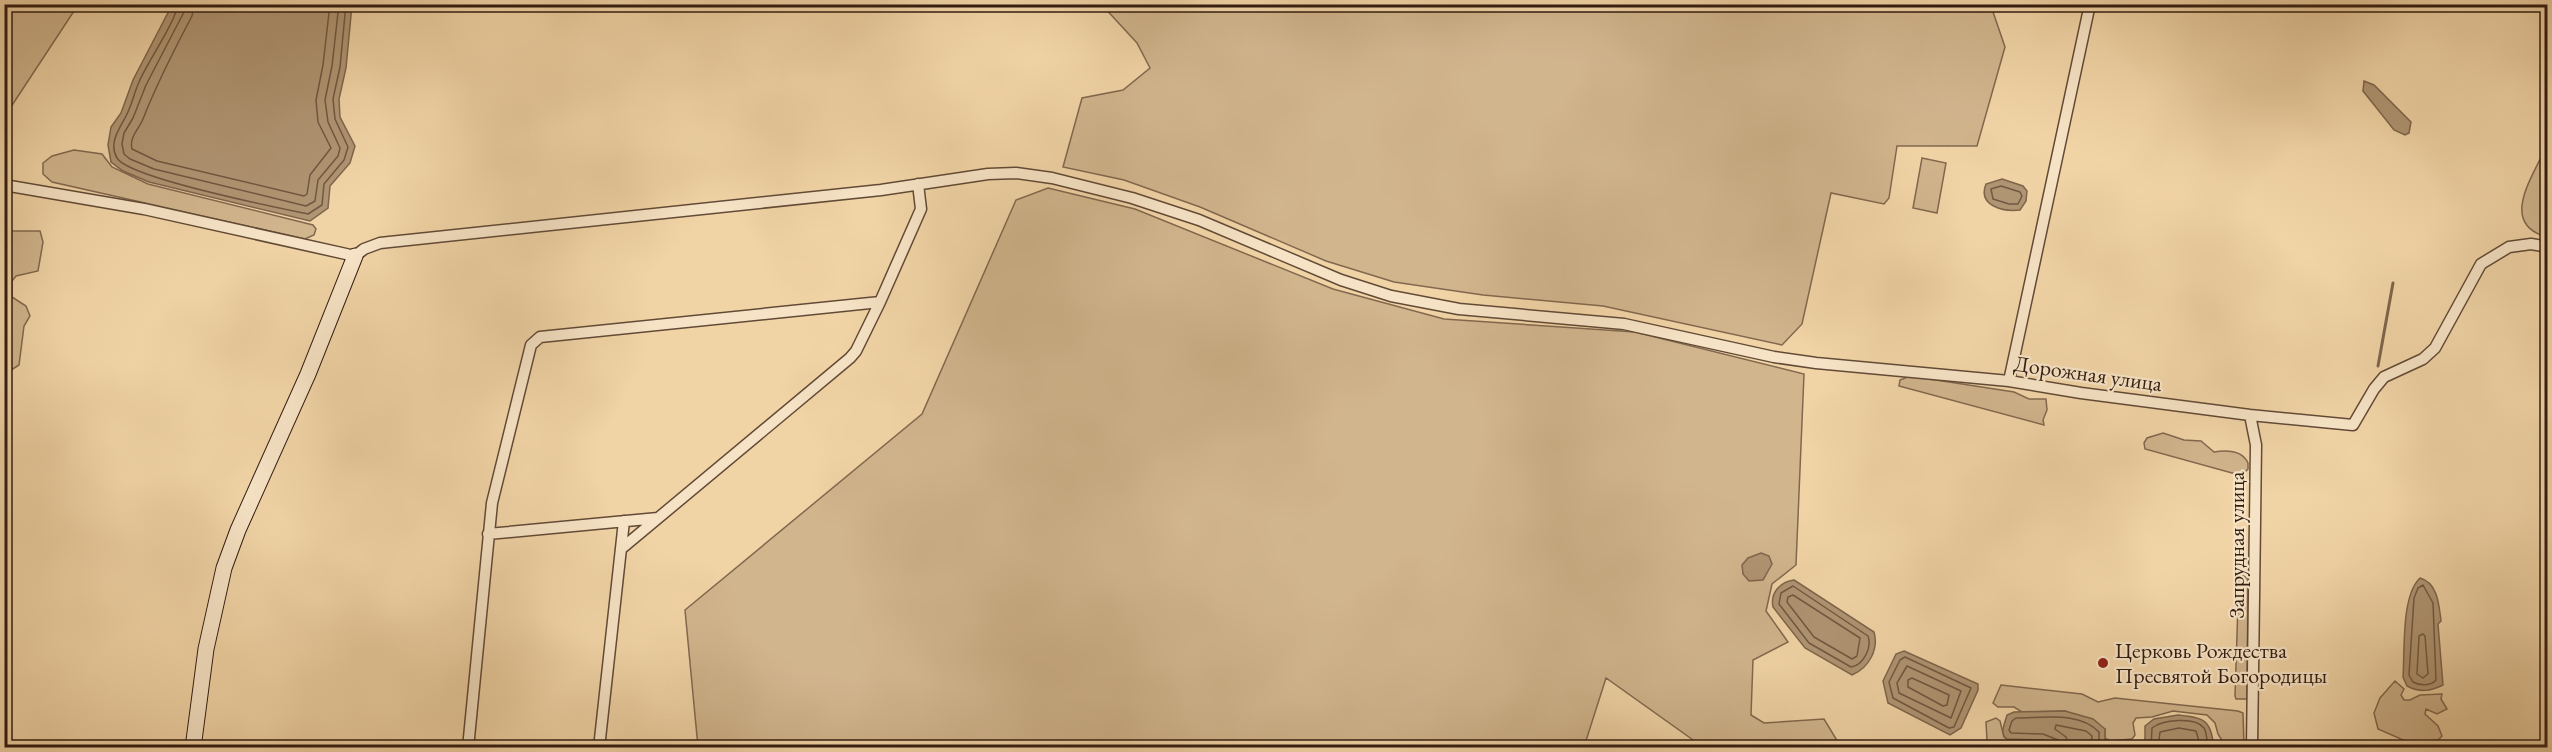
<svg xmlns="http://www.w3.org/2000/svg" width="2552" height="752" font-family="'EB Garamond',serif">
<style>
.green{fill:#d1b58d;stroke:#82684f;stroke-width:1.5}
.water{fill:#b09573;stroke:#7e654c;stroke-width:1.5}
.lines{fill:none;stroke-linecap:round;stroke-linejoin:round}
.shore{stroke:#715842;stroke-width:1.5}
.stream{stroke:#7e654c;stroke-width:3}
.street-casing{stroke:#624a36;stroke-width:13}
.secondary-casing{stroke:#321c11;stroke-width:17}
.street{stroke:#f6e3c5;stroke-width:10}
.secondary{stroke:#f6e3c5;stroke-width:15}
.poi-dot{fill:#8f2418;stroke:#f6e3c5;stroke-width:2}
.labels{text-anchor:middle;stroke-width:4.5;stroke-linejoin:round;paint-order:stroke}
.street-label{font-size:22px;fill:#321c11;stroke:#f6e3c5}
.poi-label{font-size:22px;fill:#321c11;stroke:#f6e3c5;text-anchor:start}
</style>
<rect width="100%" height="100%" fill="#f1d4a6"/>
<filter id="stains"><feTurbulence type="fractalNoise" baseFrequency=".00333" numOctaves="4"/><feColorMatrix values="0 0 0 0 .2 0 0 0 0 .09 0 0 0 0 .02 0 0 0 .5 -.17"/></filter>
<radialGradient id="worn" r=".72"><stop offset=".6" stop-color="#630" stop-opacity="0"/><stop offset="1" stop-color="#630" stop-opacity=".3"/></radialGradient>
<path class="green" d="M5,4l73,1 -73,111 -1,-111z
M1988,4l3,2 14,41 -28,99h-80l-8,52 -5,6 -53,-11 -29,131 -20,21 -179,-39 -120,-11 -89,-13 -68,-21 -126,-54 -76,-27 -61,-13 19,-69 41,-8 27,-22 -13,-25 -35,-38z
M2545,149l3,1 -1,87c-48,-13 -15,-59 -2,-88z
M74,150l28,4 10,13 36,17 165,41 3,4 -2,6 -9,4 -253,-57 -9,-8v-11l9,-7z
M1922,158l24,5 -9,50 -24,-5z
M1048,188l87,21 198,80 111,30 191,13 169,42 -8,191 -24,19 -6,27 22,31 -35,18 -2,55 13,8 60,-4 17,28h-138l-97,-69 -22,69h-886l-13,-137 237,-196 94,-214z
M5,223l1,5 4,3h30l3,11 -5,29 -22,5 -4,5v16l14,9 4,10 -6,10 -5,39 -14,9v24z
M1910,376l104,16 15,7h17l1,11 -4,10 1,5 -145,-39 1,-6z
M2163,433l21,7 17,1 13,11c13,-2 28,-2 34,11v6l-4,4h-12l-87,-24 -1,-6 3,-5z
M2239,573l9,6 -1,120h-11l-1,-3z
M2395,681l9,8 -3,6 3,5h6l10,-5 22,-1 -1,5 6,10 -10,5 -11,-5 -1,5 13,12 4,10 -4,4 -28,3 -32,-14 -4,-16 6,-15z
M2001,685l81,9 16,8 17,-4 123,13 5,2 1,34h-18l-8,-13 -3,-11 -8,-8 -34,-4 -21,6 -16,1 -3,5 2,12 -3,4 -22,2 -5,-3v-9l-40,-18 -43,1 -8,-5h-16l-5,-4z
M1996,718l4,3 4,16 3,2 35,1 19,7h-68l-6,-7 -1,-18z"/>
<path class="water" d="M172,5h180l-6,63 -7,31 1,18 15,29 -5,17 -20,23 -2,22 -18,13 -161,-39 -26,-11 -12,-9 -3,-17 3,-18 10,-14 12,-33z
M2364,81l10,4 37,37 -2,11 -4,2 -11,-5 -31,-39z
M2002,179l21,7 4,5 -1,10 -6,9c-16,2 -43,-4 -34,-26z
M1761,553l8,3 3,8 -9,16 -14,1 -6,-7 -1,-9 6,-7z
M2420,578c18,5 19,27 21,43l-3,3 5,61c-12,6 -23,8 -36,1l-4,-9c2,-27 -2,-81 17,-99z
M1794,580l80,52c5,17 -5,36 -22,43l-47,-27 -32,-41c-3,-14 7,-25 21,-27z
M1904,651l74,33v6l-17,38 -11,7 -62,-32 -5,-22 13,-27z
M2065,711l28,8 12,10v18h-44l-19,-7 -35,-1c-8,-5 -2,-16 0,-24l7,-3z
M2178,715c28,3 32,5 36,32h-69v-21l9,-7z"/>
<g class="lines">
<path class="shore" d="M178,4c-2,17 -31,59 -39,78 -5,11 -7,23 -13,34 -6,12 -18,27 -9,42 12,20 162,50 191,56l14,-9 2,-21 20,-24 4,-13 -13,-28 -2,-20 7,-32 6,-63
M185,4l-1,8 -38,73 -13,33 -9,15 -2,11 2,10 6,5 24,10 152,37 9,-5 3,-21 20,-24 2,-8 -12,-26 -3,-22 7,-34 7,-62
M194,4l-2,12c-18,34 -35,67 -49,103 -4,10 -14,18 -11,30l25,12 147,35 3,-2 3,-19 21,-27 -13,-26 -2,-22 7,-35 7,-61
M2001,186l19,6 2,4 -4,8h-9l-16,-5 -2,-10z
M2423,585l10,18 3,77c-5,6 -16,6 -23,2l-4,-7 5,-77 4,-10z
M1793,586l75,50c4,11 -4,29 -17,31l-42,-24 -30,-39 2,-11z
M1793,595l67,43 -3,18 -5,3 -38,-22 -27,-35 1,-5z
M2423,634l2,2 3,38 -5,4 -6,-4 2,-38z
M1905,657l66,31 -17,39 -5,1 -56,-30 -4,-16 11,-22z
M1907,666l54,25 -10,27 -52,-25 -2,-10z
M1912,678l37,17 -2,10 -4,1 -35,-19v-7z
M2061,748l-3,-8 -15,-6 -32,-1 -2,-3 3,-9 4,-3c27,0 63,-7 83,14v16
M2069,748l-3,-11 -11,-8 1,-4 30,6 6,5 -1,12
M2151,748l1,-20c10,-8 43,-12 52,0 3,5 3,13 4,20
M2158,748l2,-16 19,-4 17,3 5,17"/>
<path class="stream" d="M2378,366l15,-83"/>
<defs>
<path id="street" d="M4,185l140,24 211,47 9,-7 16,-6 501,-53 107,-16 28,-1 36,5 80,20 67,22 142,60 50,16 68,13 165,15 150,33 42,6 193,18 72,12 169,22 103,10 21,-36 10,-12 39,-18 12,-11 46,-84 28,-17 22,-3 17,3
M880,302l41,-93 -3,-25
M2009,381l81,-377
M2250,415l6,30 -4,303
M488,534l170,-16
M468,748l24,-245 39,-158 9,-8 340,-35 -24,49 -6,7 -229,191
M599,748l25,-227"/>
<path id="secondary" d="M193,748l13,-99 18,-81 14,-38 70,-156 47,-118"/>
</defs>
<use href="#street" class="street-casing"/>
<use href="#secondary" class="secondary-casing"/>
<use href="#street" class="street"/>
<use href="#secondary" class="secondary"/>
</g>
<circle class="poi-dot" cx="2103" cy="663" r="6"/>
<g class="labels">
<g class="street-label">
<text transform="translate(2088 373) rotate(8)" y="8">Дорожная улица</text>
<text transform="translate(2236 545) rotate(-90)" y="8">Запрудная улица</text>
</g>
<g class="poi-label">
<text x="2115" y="658">Церковь Рождества<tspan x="2115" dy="25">Пресвятой Богородицы</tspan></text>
</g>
</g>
<rect width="2552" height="752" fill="none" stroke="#f1d4a6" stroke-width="24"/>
<rect x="6" y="6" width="2540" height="740" fill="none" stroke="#321c11" stroke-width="3"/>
<rect x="12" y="12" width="2528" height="728" fill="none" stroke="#321c11" stroke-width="1.5"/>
<rect width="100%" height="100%" filter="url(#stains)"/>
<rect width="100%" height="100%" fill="url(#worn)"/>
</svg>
